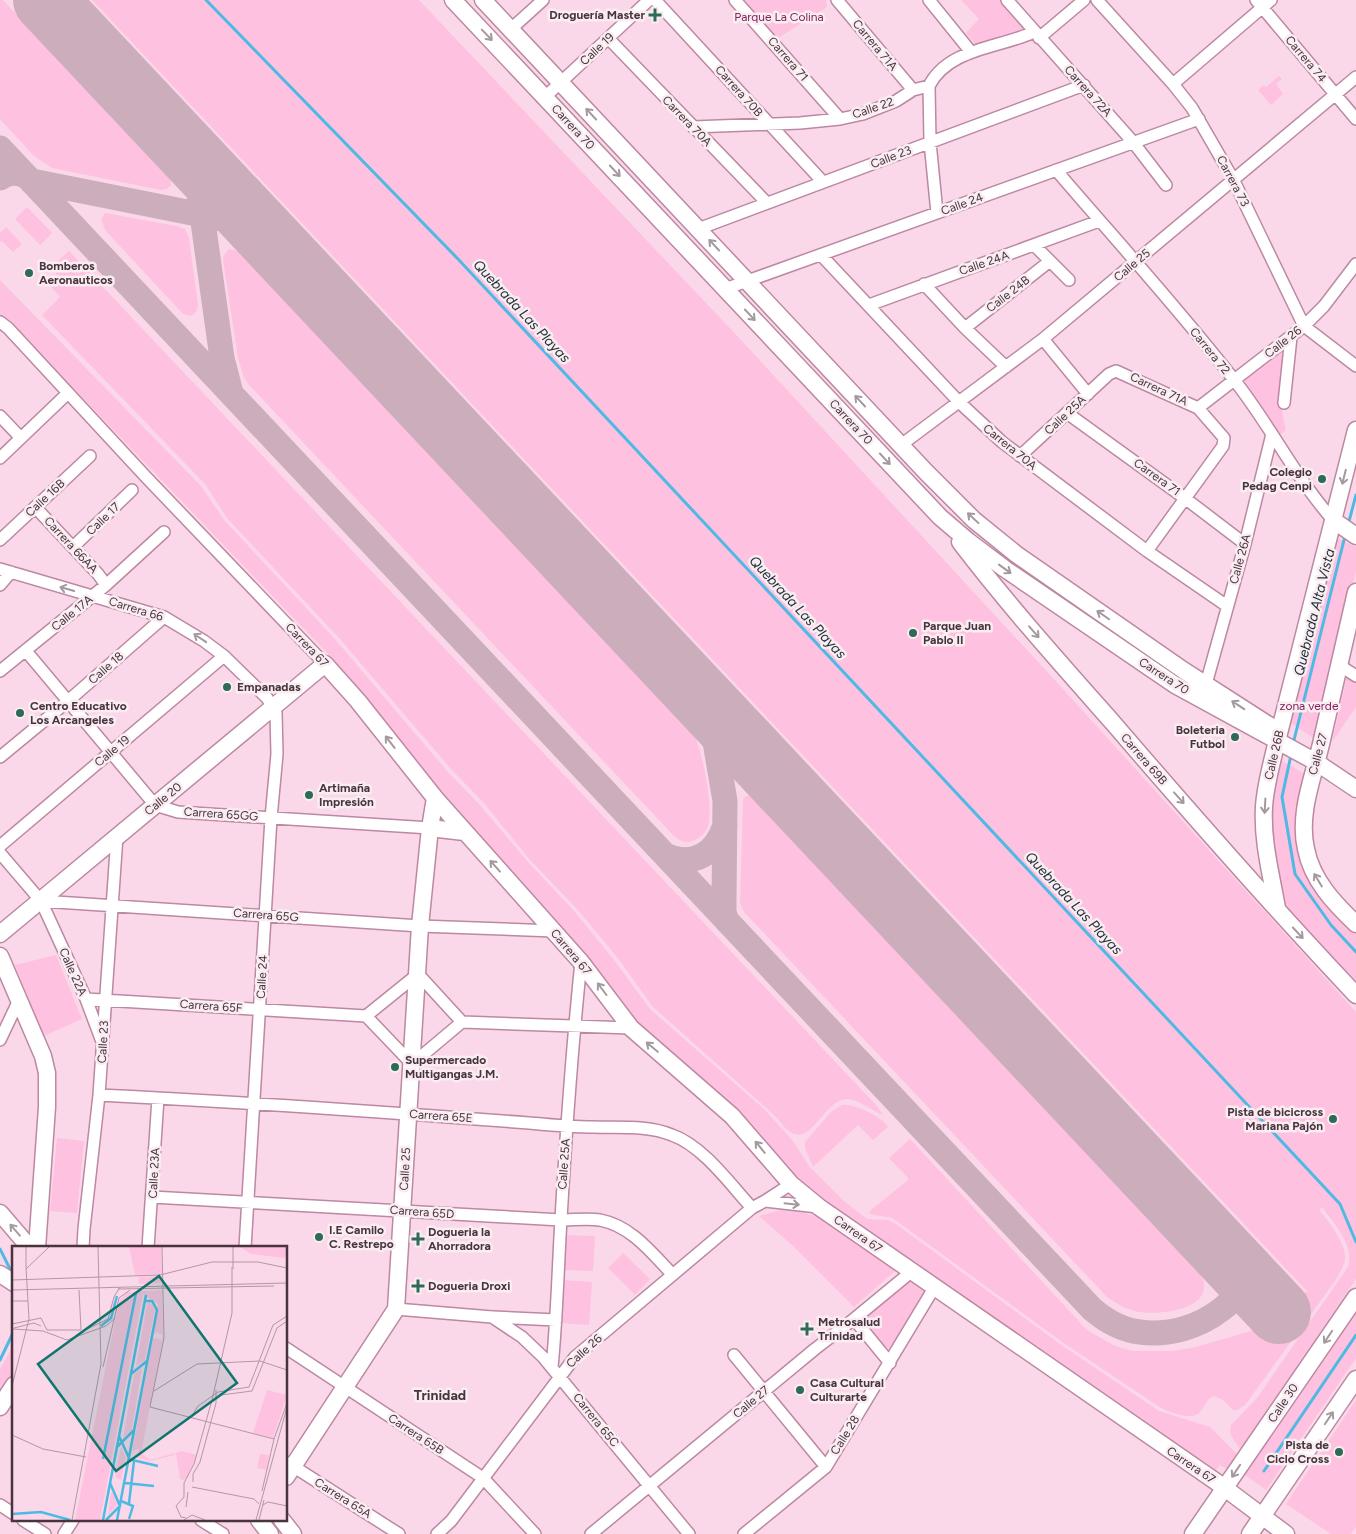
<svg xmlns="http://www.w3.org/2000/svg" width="1356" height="1534" font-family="Figtree,sans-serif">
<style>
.green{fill:#fec1df}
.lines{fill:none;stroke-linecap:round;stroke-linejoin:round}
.stream{stroke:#4ebae4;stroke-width:3}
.taxiway{stroke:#ccadbc;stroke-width:25}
.runway{stroke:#ccadbc;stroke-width:64}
.street-casing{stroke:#bc88a2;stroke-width:14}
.secondary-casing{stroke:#bc88a2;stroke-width:19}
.street{stroke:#fff;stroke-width:11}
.secondary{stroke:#fff;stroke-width:16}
.oneway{stroke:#a4999e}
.poi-dot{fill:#2e6a55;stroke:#f9edf2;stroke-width:2}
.labels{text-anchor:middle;stroke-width:5;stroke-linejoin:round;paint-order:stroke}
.poi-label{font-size:12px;font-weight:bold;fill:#49333e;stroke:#f9edf2;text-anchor:start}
.park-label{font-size:12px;fill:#82215d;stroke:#f9edf2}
.street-label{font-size:12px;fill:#49333e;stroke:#f9edf2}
.water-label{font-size:14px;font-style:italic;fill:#192c34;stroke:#f9edf2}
.neighbourhood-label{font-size:14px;font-weight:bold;fill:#49333e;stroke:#f9edf2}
.inset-river{fill:none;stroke:#4ebae4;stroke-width:2.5}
.inset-road{fill:none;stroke:#b496a5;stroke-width:1}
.view{fill:#0f766e;fill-opacity:0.15;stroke:#0f766e;stroke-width:2.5}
.inset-edge{fill:none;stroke:#49333e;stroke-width:2.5}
</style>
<rect width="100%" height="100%" fill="#fbd8e9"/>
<path class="green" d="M0,0h3l167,177 1,8 -4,4 -6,1 -109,-22 -18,-12 -34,-37z
M92,0h327l323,341 310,336 304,335v267l-116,170c-5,-8 -12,-14 -9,-24l26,-27 91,-131c7,-21 -14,-44 -26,-60l-3,3c9,10 28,35 26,49 -1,8 -6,15 -10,22l-90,124 -8,5h-4l-10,-10 -9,-4c-8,3 -8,9 -13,15 -8,11 -33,1 -43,-5l-96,-64 -164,-120 -6,-4 -23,-4 2,-4 37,-30v-2l-19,-20 21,-19 177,191 28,16 18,5h40l23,-4 72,-21 8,-6 31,-29z
M745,0h81l1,7 -52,33 -20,-21z
M961,0h43l24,28 -51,18 -11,-13 13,-14z
M1279,76l3,3 -6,5 7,10 -12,11 -13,-15 6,-5 2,2z
M27,207l25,26 -12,12 -25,-26z
M105,213l71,13 9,3 4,9 9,67c-1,6 -2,9 -8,11l-7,-2 -78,-84 -4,-11z
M6,227l16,17 -9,8 -11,-11 -2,1v-9z
M229,249l9,2 8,7 447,473c9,19 21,76 15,95 -3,7 -7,11 -13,14 -8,4 -14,2 -21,-4l-425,-451 -5,-7 -6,-20 -15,-98 1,-5z
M69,251l808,855 6,9c-11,-4 -23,-15 -36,-16 -21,0 -34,42 -53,35 -8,-3 -14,-13 -20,-19l-121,-108 -36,-50 -39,-47 -48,-50 -47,-58 -33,-34 -110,-129 -113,-121 -22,-34 -163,-169 18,-18 -9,-10 9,-9 -9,-10z
M0,280l201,206 24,35 109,117 113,133 32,33 49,58 47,50 39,48 36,49 115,101 28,31 16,25 35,35 23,18 21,1 8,4 164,120 99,67 51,16 27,27 -11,15 -6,-4 -4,5 -401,-276 -11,-8 -153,-147 -208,-241 -68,-89 -43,-51 -255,-266 -77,-77z
M1284,350c-3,28 -6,52 2,80l-6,5 -41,-57z
M1334,537l22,10v24l-39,169 -28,-18z
M1347,676l9,6v25l-24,35z
M1280,760l27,15 -7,79 56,77v55l-68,-74 -3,-8c-7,-27 -15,-55 -15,-83 0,-21 5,-41 10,-61z
M751,795l5,3 438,462c4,8 10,16 10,25 2,26 -47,30 -65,27 -12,-2 -22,-8 -32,-15l-363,-385 -4,-9 3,-100c0,-6 2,-7 8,-8z
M56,955l26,64 -38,17 -29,-71z
M842,1105c11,-2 41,12 46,22l-15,13 -15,-15 -45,42 -8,-19v-6l26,-30z
M57,1138l27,3 -7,72 -27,-2z
M781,1210l17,1 21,6 77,53 -42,37 -61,-61 -34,-30z
M566,1235l29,1 -2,35 -29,-1z
M623,1253l27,26 -15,16 -27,-27z
M908,1278l22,13 -39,59 -19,-12 -14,-19z
M563,1280l29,2 -3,43 -29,-2z
M1356,1314v44l-90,132 -21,-15z
M14,1344v34l-10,13 -4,-2v-20z
M1356,1400v127l-5,7h-20l-45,-30z"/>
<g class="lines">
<path class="stream" d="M206,0l252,259 882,945 16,38
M1348,525l8,-30
M1293,744l52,-208
M1291,755l-9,42 13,77 36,51 25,27
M0,1249l13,26
M0,1360l12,-25 2,-8
M1264,1471l92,-136"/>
<path class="taxiway" d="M0,148l1092,1161c14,12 29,21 48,23 29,4 59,-5 82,-23 8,-6 16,-14 17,-25 0,-8 -4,-15 -7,-22
M189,153l7,19 26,186 8,31
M0,178c9,-6 16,-6 26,-2
M32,181l215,43 18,10
M709,706l16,95 -1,98v14l3,8
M664,854c29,15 52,-1 61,-29"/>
<path class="runway" d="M45,0l1234,1312"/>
<defs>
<path id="street" d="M655,0l168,182
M735,0l105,119
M837,0l76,90
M929,0l42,52
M1007,0l126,142 33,43
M1097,0l76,84 19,24 41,71 71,147 52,40
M1256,0l100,119
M511,29l32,-29
M608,38l159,165
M1039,38l45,-38
M1173,84l98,-84
M929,86l1,56 7,71
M545,97l104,-97
M693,127l107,-4 40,-4 23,-5 33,-13 17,-11 16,-4c19,-38 71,-38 105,-54
M1056,170c60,70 122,138 179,211 35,44 60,96 98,139
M698,229l386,-144
M1034,245l35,35
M821,255l138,147 43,40 145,109 80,55
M924,284l41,44 41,39
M725,289l474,-170
M869,305l230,-84
M0,322l8,6 138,149 179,187
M965,328l85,-67
M1043,339l45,55
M1284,403l7,-66
M1198,408l106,-82 20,-20 32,-42
M1067,413l119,86 59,45
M0,416l21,22
M901,445l142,-106 313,-262
M1020,456l89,-82 7,-3 82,37 26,30 -1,8 -76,105
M0,458l68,-65
M35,507l63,67 8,11
M0,540l90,-84
M73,547l59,-57
M0,569l164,48 40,24 20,15 43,42 9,15 1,41 -6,64 -26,430
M0,585l11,-13
M26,651l129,154 23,7 252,16
M1339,665l17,11
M0,671l106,-86 58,-53
M1206,684l39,-140 27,-110
M0,757l68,-56 96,-84
M0,846l224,-190
M0,853l41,48 45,98 15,40
M41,901l379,25 134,5
M86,999l280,17 46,48 50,-42 169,6
M366,1016l52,-42 44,48
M0,1040l19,-40
M99,1095c144,7 287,17 430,28 22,2 43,4 64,4 27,1 54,-2 79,8 31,11 58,49 80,73
M152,1197l409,23c12,0 27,-2 39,0 31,6 51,32 72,54
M765,1201l53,6
M83,1248l1,-19 15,-134 18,-259
M148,1248l10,-150
M396,1309l96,8 30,20 21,20 146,177
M493,1317l63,3
M854,1319l36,44
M286,1348l197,130 52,56
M734,1355l92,112
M552,1367c5,-50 6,-99 9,-148 5,-86 11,-171 20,-257
M288,1463l111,71
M0,1505l14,9
M23,1520l22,14
M201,1520l22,14
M64,1534l9,-14
M437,1534l14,-13 124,-164 177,-149 13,-7 26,-17
M591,1534l224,-185 39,-30 57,-47
M744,1534l82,-67 108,-179"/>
<path id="secondary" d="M453,0l487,517 28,24 37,28 170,116 141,77 40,27
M483,0l443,472 48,48 42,34 167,116 95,61
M1333,520l23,16
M960,542c48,63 101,122 154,182 79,92 159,183 242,271
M1356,592c-12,50 -23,102 -35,152 -8,34 -23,70 -15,105 6,31 28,54 50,75
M430,828l34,4
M1277,908c-6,-34 -15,-67 -13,-101 1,-18 6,-37 10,-54l82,-323
M0,934l325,-270 33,37 77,97 146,164 50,66 101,88 59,68 28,23 399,276 68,51
M0,956l43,100 4,17v34l-10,141
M0,1213l30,35
M0,1274l14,9
M0,1407l14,-22
M286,1477l110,-168 24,-383 10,-98 5,-30
M259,1520l11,14
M282,1520l11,14
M1193,1534l163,-237
M1250,1534l106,-155"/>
</defs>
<use href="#street" class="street-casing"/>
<use href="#secondary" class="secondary-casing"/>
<use href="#street" class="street"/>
<use href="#secondary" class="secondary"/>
</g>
<defs><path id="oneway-shaft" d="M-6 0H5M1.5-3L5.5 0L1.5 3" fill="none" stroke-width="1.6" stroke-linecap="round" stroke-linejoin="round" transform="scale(1.25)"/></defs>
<g class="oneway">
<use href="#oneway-shaft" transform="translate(487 35) rotate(46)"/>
<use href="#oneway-shaft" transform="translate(591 114) rotate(-133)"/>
<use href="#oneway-shaft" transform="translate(615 171) rotate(47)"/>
<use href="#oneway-shaft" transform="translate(714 245) rotate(-133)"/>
<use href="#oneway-shaft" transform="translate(750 315) rotate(47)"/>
<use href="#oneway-shaft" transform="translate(860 401) rotate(-133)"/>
<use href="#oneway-shaft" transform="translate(885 459) rotate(47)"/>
<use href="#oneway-shaft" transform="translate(1344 477) rotate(104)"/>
<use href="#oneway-shaft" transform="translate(973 518) rotate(-137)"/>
<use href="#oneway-shaft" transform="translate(1005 569) rotate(36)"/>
<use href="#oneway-shaft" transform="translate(67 589) rotate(-164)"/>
<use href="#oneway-shaft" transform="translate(1103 615) rotate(-145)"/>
<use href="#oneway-shaft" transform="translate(1034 632) rotate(49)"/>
<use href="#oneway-shaft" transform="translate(200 638) rotate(-146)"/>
<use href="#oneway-shaft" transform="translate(1238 705) rotate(-147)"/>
<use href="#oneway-shaft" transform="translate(390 742) rotate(-128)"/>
<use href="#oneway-shaft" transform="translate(1179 798) rotate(48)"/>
<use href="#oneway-shaft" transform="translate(1265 806) rotate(93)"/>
<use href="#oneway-shaft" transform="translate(495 866) rotate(-132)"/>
<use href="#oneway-shaft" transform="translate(1318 880) rotate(-121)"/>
<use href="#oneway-shaft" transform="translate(1298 933) rotate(47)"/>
<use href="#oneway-shaft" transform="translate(602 989) rotate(-127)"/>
<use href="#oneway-shaft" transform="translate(652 1047) rotate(-140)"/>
<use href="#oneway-shaft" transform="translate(760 1147) rotate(-129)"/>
<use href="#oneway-shaft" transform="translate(792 1204) rotate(6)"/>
<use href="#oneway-shaft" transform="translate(15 1230) rotate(-131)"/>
<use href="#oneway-shaft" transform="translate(1328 1337) rotate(124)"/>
<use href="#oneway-shaft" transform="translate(1329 1418) rotate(-56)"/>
<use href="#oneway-shaft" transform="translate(1236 1471) rotate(124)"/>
</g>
<g class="poi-dot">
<path d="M652.5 7.5h5v5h5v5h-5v5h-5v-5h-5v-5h5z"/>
<circle cx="29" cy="273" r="5"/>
<circle cx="1322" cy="479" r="5"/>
<circle cx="913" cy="633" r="5"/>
<circle cx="227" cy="687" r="5"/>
<circle cx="20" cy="713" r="5"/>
<circle cx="1235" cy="737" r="5"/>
<circle cx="309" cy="795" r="5"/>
<circle cx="395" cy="1067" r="5"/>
<circle cx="1333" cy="1119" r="5"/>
<circle cx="319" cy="1237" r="5"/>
<path d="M415.5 1231.5h5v5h5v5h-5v5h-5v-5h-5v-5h5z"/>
<path d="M415.5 1278.5h5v5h5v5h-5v5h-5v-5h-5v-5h5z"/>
<path d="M804.5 1321.5h5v5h5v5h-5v5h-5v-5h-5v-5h5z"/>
<circle cx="800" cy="1390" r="5"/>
<circle cx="1339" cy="1452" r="5"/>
</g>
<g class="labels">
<g class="poi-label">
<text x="645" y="19" text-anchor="end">Droguería Master</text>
<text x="39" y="270">Bomberos<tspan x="39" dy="14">Aeronauticos</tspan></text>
<text x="1312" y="476" text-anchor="end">Colegio<tspan x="1312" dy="14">Pedag Cenpi</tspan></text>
<text x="923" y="630">Parque Juan<tspan x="923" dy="14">Pablo II</tspan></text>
<text x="237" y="691">Empanadas</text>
<text x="30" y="710">Centro Educativo<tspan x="30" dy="14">Los Arcangeles</tspan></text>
<text x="1225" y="734" text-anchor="end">Boleteria<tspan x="1225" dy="14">Futbol</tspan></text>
<text x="319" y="792">Artimaña<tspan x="319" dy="14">Impresión</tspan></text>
<text x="405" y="1064">Supermercado<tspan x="405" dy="14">Multigangas J.M.</tspan></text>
<text x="1323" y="1116" text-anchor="end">Pista de bicicross<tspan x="1323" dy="14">Mariana Pajón</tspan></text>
<text x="329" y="1234">I.E Camilo<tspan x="329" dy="14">C. Restrepo</tspan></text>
<text x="428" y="1236">Dogueria la<tspan x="428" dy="14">Ahorradora</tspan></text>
<text x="428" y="1290">Dogueria Droxi</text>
<text x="818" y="1326">Metrosalud<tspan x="818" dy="14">Trinidad</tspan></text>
<text x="810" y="1387">Casa Cultural<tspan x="810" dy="14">Culturarte</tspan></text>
<text x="1329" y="1449" text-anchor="end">Pista de<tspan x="1329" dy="14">Ciclo Cross</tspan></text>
</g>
<g class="park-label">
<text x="779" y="21">Parque La Colina</text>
<text x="1309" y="710">zona verde</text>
</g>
<g class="street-label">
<text transform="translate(875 45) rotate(50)" y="4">Carrera 71A</text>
<text transform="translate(597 49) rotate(-43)" y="4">Calle 19</text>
<text transform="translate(788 59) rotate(49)" y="4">Carrera 71</text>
<text transform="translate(1306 59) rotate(50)" y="4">Carrera 74</text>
<text transform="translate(739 91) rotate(48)" y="4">Carrera 70B</text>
<text transform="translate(1088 91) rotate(48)" y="4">Carrera 72A</text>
<text transform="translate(873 108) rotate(-19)" y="4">Calle 22</text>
<text transform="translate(687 121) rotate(46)" y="4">Carrera 70A</text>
<text transform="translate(573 127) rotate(47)" y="4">Carrera 70</text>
<text transform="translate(891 157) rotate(-21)" y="4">Calle 23</text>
<text transform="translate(1233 181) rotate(62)" y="4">Carrera 73</text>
<text transform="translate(962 204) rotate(-20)" y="4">Calle 24</text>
<text transform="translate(984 263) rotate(-19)" y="4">Calle 24A</text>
<text transform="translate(1132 265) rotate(-40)" y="4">Calle 25</text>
<text transform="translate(1008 294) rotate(-38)" y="4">Calle 24B</text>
<text transform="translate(1283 342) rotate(-38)" y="4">Calle 26</text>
<text transform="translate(1210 351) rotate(51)" y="4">Carrera 72</text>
<text transform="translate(1159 389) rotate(25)" y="4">Carrera 71A</text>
<text transform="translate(1065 415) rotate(-43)" y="4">Calle 25A</text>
<text transform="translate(851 422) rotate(47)" y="4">Carrera 70</text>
<text transform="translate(1010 447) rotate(39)" y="4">Carrera 70A</text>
<text transform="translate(1157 477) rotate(36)" y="4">Carrera 71</text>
<text transform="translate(45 498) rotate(-43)" y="4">Calle 16B</text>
<text transform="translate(103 519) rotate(-44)" y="4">Calle 17</text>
<text transform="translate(71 545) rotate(47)" y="4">Carrera 66AA</text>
<text transform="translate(1240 559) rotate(-75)" y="4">Calle 26A</text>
<text transform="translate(136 609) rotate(17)" y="4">Carrera 66</text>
<text transform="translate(72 613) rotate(-39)" y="4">Calle 17A</text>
<text transform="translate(307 645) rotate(46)" y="4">Carrera 67</text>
<text transform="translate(106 668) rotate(-41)" y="4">Calle 18</text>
<text transform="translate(1164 676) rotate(33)" y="4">Carrera 70</text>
<text transform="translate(112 751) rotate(-40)" y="4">Calle 19</text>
<text transform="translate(1318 754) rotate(-75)" y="4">Calle 27</text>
<text transform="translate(1274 755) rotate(-77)" y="4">Calle 26B</text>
<text transform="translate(1144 759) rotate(49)" y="4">Carrera 69B</text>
<text transform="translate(163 799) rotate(-39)" y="4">Calle 20</text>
<text transform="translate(221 814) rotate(4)" y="4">Carrera 65GG</text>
<text transform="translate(266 915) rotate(4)" y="4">Carrera 65G</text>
<text transform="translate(571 952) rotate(50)" y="4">Carrera 67</text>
<text transform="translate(73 972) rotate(66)" y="4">Calle 22A</text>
<text transform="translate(262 977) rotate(-87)" y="4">Calle 24</text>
<text transform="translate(211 1006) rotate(4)" y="4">Carrera 65F</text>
<text transform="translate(103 1042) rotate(-87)" y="4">Calle 23</text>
<text transform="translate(441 1116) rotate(4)" y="4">Carrera 65E</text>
<text transform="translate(564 1164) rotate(-86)" y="4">Calle 25A</text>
<text transform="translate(405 1169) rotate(-87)" y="4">Calle 25</text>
<text transform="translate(154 1173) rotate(-87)" y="4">Calle 23A</text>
<text transform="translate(422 1212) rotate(4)" y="4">Carrera 65D</text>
<text transform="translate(858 1234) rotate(35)" y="4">Carrera 67</text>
<text transform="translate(584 1351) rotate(-42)" y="4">Calle 26</text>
<text transform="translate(751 1402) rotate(-40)" y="4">Calle 27</text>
<text transform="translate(1283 1403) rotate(-56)" y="4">Calle 30</text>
<text transform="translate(596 1420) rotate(51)" y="4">Carrera 65C</text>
<text transform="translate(416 1434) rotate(33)" y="4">Carrera 65B</text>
<text transform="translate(845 1435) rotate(-58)" y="4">Calle 28</text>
<text transform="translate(1191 1465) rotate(34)" y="4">Carrera 67</text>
<text transform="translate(343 1498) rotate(32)" y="4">Carrera 65A</text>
</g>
<g class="water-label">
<text transform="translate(522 311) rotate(47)" y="5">Quebrada Las Playas</text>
<text transform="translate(798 607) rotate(47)" y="5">Quebrada Las Playas</text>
<text transform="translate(1314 612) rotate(-76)" y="5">Quebrada Alta Vista</text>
<text transform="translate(1074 903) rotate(47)" y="5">Quebrada Las Playas</text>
</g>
<g class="neighbourhood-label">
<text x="440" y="1400">Trinidad</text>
</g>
</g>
<g transform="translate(12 1246)">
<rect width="275" height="275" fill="#fbd8e9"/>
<path d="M117,1h32l1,27 -27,1zM228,1h47v8l-3,3 -33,-4zM149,30v7l-22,1v-7zM150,44l1,50 -22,113 9,7 25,-7v2l-25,6 -12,-3 1,-9 -7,2 21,-113 9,2v-5l-5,-3 -3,2 4,-30 -15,-10 -43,226h-25l44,-219 8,-9zM138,56l5,7 -10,51 -9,6 11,-62zM130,122l-10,61 -9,10 11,-65zM255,144l20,5 -14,43 -20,-5zM109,201l5,11 -5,22 -6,-3zM170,205l15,4 -10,22 -4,3 -3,-1 -4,-26zM248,208l9,1 -3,15 -9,-2zM101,246l5,12 -10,11 3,-22z" fill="#fec1df"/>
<path class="inset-river" d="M89,80l10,-8 6,-22M119,128l16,-13M107,190l10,22M105,201l17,-17M91,213l33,-166M116,213l30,7M113,237l29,3M109,255l12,5 -4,13M117,257l5,-42M0,268l29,-2 29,8M91,274l43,-225M94,274l14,-14 -10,-23M105,274l40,-210 -5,-9h-7"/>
<path class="inset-road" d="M14,1v20M150,1l2,91 -14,69 124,32M14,23l23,-22M221,23v-22M0,34l148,-5 52,-13h46l29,6M106,43l156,-3M0,44l275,-7M67,44l2,40M0,55h16M0,78l29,-6 6,12h34M2,82l20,-5 7,3M1,83l30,2 24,9 39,-14 9,-8M69,86l27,-13 6,-22 6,-10M91,121l16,-69 11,-8M0,140l17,-67 -3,-52M142,145l43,-27 63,-3 27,9M204,153l5,-4 31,-4 25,-63 10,-7M179,171l7,-11 20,-14 31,-5 24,-62 14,-9M0,189l31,14 43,8M181,236v-8l7,-12 16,-59v-13M180,241l62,12 5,5M250,245l12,-52 13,-36M251,259l5,-3 19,4M174,261l2,-15M174,272l-5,-1 -5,-11 8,-9v-14l10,-19 18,-64 20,-87v-46M60,274l29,-156 -3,-117M172,274l8,-5 13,5M244,274l31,-113M247,274l5,-20"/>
<path class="view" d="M147,30l78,107 -121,88 -78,-107z"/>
<rect width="275" height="275" class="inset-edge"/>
</g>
</svg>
